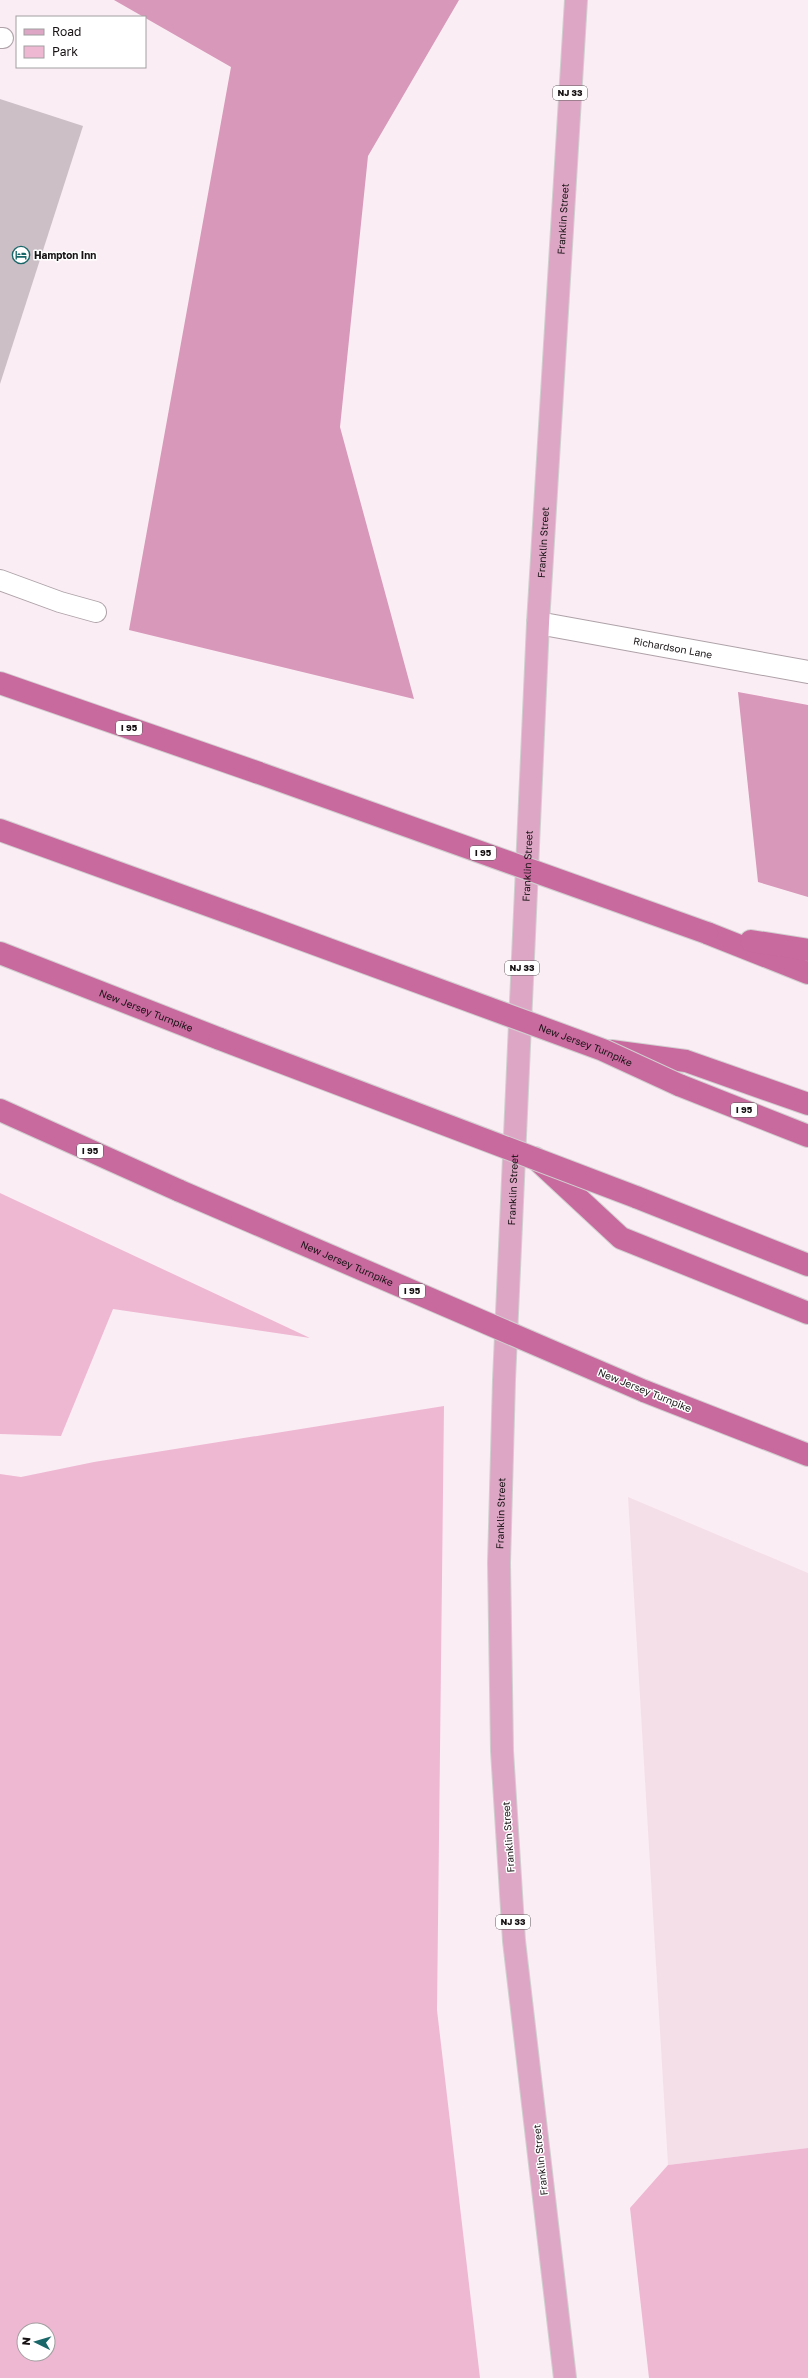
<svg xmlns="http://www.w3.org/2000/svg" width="808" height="2378" font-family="'Golos Text',sans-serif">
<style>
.built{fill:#f4dfe9}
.green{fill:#eeb8d3;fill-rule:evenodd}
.forest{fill:#d798b9}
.building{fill:#ccbfc6}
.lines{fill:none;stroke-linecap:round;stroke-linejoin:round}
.service-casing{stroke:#aea2a8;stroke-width:22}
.minor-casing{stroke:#aea2a8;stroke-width:24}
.primary-casing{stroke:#d1d0d0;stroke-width:24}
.motorway-casing{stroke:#d1d0d0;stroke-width:24}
.service{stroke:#fff;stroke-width:20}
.minor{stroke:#fff;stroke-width:22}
.primary{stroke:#dea6c5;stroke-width:22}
.motorway{stroke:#c86a9e;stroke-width:22}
.motorway-bridge-casing{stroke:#d1d0d0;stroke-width:24;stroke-linecap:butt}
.motorway-bridge{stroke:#c86a9e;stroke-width:22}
.labels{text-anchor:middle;stroke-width:3;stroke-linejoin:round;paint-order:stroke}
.shield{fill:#fff;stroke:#5d595a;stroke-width:1}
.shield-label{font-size:9px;font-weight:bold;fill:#171214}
.street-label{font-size:10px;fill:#171214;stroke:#fff}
.poi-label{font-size:10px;font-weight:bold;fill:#171214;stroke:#fff;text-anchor:start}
</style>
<rect width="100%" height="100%" fill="#fbedf4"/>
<path class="built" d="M628,1497l180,76v575l-140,17z"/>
<path class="green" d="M0,1193l310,145 -197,-29 -52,127 -61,-2z
M444,1406l-7,604 43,368h-480v-904l21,3 73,-15zM24,2330h24v24h-24z
M808,2148v230h-159l-19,-170 38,-43z"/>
<path class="forest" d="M114,0h345l-91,156 -28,271 74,272 -285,-69 102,-563z
M738,692l70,13v192l-50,-15z"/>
<path class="building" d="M0,99l83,27 -83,258z"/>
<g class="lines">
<defs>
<path id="service" d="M0,38h3
M0,580l60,22 36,10"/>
<g id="minor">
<path id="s1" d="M538,623l270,49"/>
</g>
<g id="primary">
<path id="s2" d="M565,2378l-51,-437 -12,-190 -3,-188 5,-183 34,-757 38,-623"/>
</g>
<g id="motorway">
<path d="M0,683l259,90"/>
<path d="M0,830l249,90"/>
<path d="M707,933l101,40"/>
<path d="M751,941l57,9"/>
<path id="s3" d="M0,953l220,86"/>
<path d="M611,1051l75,10 122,43"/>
<path d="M679,1085l129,51"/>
<path d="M0,1110l180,81"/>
<path d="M535,1158l86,80 187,75"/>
<path d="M636,1197l172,68"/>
<path d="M644,1391l164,64"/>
</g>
</defs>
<use href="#service" class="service-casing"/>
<use href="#minor" class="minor-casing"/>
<use href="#primary" class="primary-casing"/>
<use href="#motorway" class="motorway-casing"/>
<use href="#service" class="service"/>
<use href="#minor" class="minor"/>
<use href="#primary" class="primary"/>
<use href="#motorway" class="motorway"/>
<defs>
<g id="motorway-bridge">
<path d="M259,773l448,160"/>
<path id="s4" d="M249,920l354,130 76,35"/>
<path d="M220,1039l416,158"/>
<path id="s5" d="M180,1191l464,200"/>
</g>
</defs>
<use href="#motorway-bridge" class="motorway-bridge-casing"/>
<use href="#motorway-bridge" class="motorway-bridge"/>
</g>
<defs>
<symbol id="hotel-ring" viewBox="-11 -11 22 22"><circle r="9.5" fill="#fff" stroke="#196769" stroke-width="1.5"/><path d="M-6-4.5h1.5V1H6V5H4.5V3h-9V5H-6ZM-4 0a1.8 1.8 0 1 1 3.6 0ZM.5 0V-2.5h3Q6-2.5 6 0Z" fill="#196769"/></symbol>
</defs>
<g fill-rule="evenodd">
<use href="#hotel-ring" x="11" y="245" width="20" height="20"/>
</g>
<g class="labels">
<g class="shield">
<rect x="553" y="86" width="34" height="14" rx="3"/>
<rect x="116" y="721" width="26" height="14" rx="3"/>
<rect x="470" y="846" width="26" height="14" rx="3"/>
<rect x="505" y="961" width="34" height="14" rx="3"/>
<rect x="731" y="1103" width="26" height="14" rx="3"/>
<rect x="77" y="1144" width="26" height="14" rx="3"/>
<rect x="399" y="1284" width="26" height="14" rx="3"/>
<rect x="496" y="1915" width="34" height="14" rx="3"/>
</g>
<g class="shield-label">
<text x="570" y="96">NJ 33</text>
<text x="129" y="731">I 95</text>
<text x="483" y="856">I 95</text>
<text x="522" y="971">NJ 33</text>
<text x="744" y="1113">I 95</text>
<text x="90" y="1154">I 95</text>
<text x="412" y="1294">I 95</text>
<text x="513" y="1925">NJ 33</text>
</g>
<g class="street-label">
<text dy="4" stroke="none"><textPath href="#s2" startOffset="2164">Franklin Street</textPath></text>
<text dy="4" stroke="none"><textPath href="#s2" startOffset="1840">Franklin Street</textPath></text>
<text dy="4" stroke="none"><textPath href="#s1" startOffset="137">Richardson Lane</textPath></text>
<text dy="4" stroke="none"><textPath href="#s2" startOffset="1516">Franklin Street</textPath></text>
<text dy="4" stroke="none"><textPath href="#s3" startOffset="157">New Jersey Turnpike</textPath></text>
<text dy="4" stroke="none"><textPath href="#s4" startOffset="359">New Jersey Turnpike</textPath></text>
<text dy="4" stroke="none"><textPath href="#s2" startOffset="1192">Franklin Street</textPath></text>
<text dy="4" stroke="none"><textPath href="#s5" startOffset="182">New Jersey Turnpike</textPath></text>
<text transform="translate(645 1390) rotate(22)" y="4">New Jersey Turnpike</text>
<text dy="4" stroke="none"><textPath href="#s2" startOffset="868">Franklin Street</textPath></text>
<text transform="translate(508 1837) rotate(-94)" y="4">Franklin Street</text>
<text transform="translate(540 2160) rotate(-96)" y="4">Franklin Street</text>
</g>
<g class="poi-label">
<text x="34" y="259">Hampton Inn</text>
</g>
</g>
<rect x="16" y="16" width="130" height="52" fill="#ffffff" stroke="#a2a0a1"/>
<rect x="24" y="29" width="20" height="6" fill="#dea6c5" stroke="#a2a0a1"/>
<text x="52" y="36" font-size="12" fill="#171214">Road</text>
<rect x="24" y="46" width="20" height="12" fill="#eeb8d3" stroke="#a2a0a1"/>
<text x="52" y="56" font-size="12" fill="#171214">Park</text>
<g transform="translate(36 2342) rotate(275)"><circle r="19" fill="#ffffff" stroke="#a2a0a1"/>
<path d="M0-3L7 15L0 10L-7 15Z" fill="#196769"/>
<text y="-6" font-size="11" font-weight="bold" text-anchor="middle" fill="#171214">N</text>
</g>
</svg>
